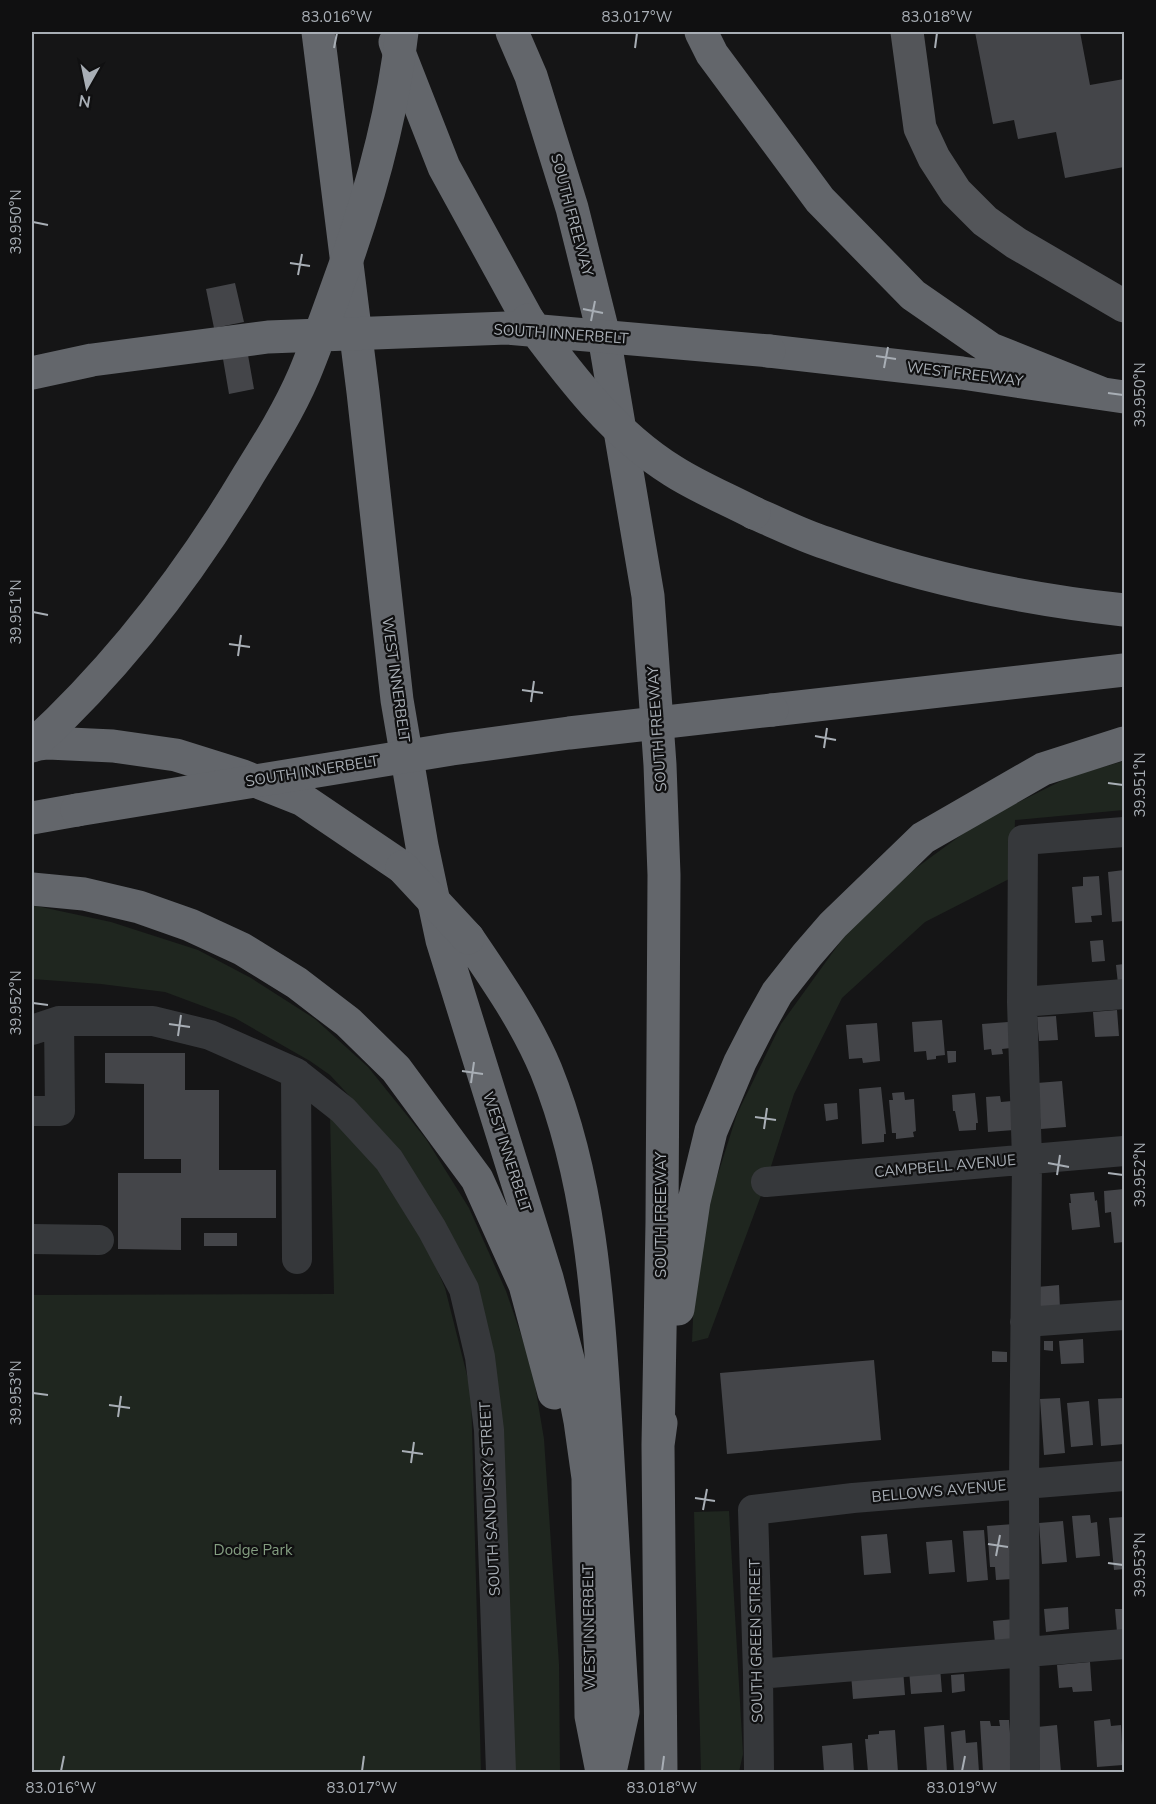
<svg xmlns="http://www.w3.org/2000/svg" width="1156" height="1804" font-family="'Nunito Sans',sans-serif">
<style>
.green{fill:#1f261f}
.building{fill:#444549}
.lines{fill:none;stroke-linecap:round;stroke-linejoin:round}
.minor{stroke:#36383b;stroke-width:30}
.major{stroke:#535559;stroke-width:33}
.highway{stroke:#63666b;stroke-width:33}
.highway-bridge{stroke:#63666b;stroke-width:33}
.ticks{fill:none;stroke:#a8aeb5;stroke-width:2}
.labels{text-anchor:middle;stroke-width:4.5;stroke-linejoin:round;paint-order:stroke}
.street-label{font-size:15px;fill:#a8aeb5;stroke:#101011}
.park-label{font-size:15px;fill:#849e81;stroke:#101011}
.neatline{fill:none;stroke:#a8aeb5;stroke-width:2}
.ticks-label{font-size:15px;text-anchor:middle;fill:#a8aeb5}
</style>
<rect width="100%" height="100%" fill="#151516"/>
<path class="green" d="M1124,761v49l-109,10 -2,57 -88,45 -83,76 -48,96 -28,88 -58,156 -16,4 3,-67 15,-76 27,-85 44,-90 65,-90 55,-55 78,-57 90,-45z
M32,905l79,17 87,28 53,28 64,41 53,48 58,72 43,69 37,83 26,76 12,72 15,225 1,108h-49l-17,-404 -101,-225 -63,-68 -20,-14 -75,-43 -70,-26 -64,-8 -69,-5z
M330,1115l50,55 35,49 30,69 26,103 10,381h-449v-477l302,-1z
M729,1511l14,243 -4,18h-38l-7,-260z"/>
<path class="building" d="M975,32h105l10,53 34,-6v88l-59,11 -9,-46 -38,7 -4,-19 -21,4z
M235,283l9,39 -30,6 -8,-39z
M248,355l6,34 -25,5 -6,-35z
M1124,870v51l-12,1 -4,-50z
M1099,876l3,39 -11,1 1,6 -17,1 -3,-36 11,-1v-9z
M1103,940l2,21 -13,1 -2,-21z
M1124,964v19l-6,1 -2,-19z
M1117,1010l2,26 -24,1 -2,-25z
M1056,1016l2,24 -19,1 -2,-24z
M942,1020l3,35 -9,1v3l-9,1 -1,-9 -12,1 -2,-30z
M1008,1022l3,26 -9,1 1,5 -11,1 -1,-6 -7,1 -2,-26z
M877,1023l3,38 -17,2 -1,-5 -13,1 -3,-34z
M947,1051h9v11l-8,1z
M105,1053h80v37h34v80h57v48h-95v32l-63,-1v-76h63v-14h-37v-75l-39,-1z
M1062,1081l4,46 -25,2 -4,-46z
M881,1087l5,47h-2v8l-22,2 -3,-55z
M904,1092l1,8 9,-1 2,32 -3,1 1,5 -18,2v-6h-4l-3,-33h4l-1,-7z
M975,1093l3,30h-2v7l-17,1 -4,-20h-2l-1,-16z
M1000,1096l1,6 11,-1 2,29 -26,2 -2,-35z
M837,1103l1,16 -12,2 -2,-17z
M1124,1189v53l-10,1 -3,-31 -6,1 -1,-22z
M1094,1192l1,9 2,-1 3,27 -28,3 -3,-27h2l-1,-9z
M204,1233h33v13h-33z
M1059,1285l1,24 -21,1 -2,-23z
M1083,1339l1,24 -23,1 -2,-23z
M1044,1341h9v10l-9,-1z
M992,1351l15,1v10h-15z
M874,1360l7,80 -154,14 -7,-81z
M1060,1398l5,55 -21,2 -4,-56z
M1124,1398v46l-23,2 -3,-47z
M1089,1401l4,44 -22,2 -4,-44z
M1090,1515l1,8 6,-1 3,34 -24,2 -4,-42z
M1124,1517v52l-10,1 -5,-52z
M1063,1521l4,41 -25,2 -3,-41z
M1014,1524l-1,55 -17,1 -1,-13h-5l-3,-41z
M984,1530l4,50 -21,2 -4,-51z
M887,1534l4,39 -27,2 -3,-39z
M952,1540l3,32 -26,2 -3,-32z
M1068,1607l1,22 -23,3 -2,-23z
M1115,1609h9v22l-7,1z
M1014,1619l2,23 -21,1 -2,-22z
M1090,1662l2,29 -19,1 -1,-5 -13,1 -2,-23z
M940,1667l2,25 -31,2 -2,-24z
M903,1669l2,26 -52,4 -2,-25z
M964,1674l1,17 -13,2 -1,-18z
M1110,1719l1,7 10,-1 2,40 -26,2 -3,-46z
M999,1720h10l4,52h-30l-3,-51h10l1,5h9z
M944,1725l3,47h-20l-3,-45z
M1057,1725l4,47h-22l-2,-45z
M895,1730l3,42h-30l-3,-33h3v-4l11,-1v-3z
M965,1730l1,13 11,-1 2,30h-25l-3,-40z
M852,1743l2,29h-30l-2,-26z"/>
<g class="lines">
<path class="minor" d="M1022,1002l102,-8
M32,1030l27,-9
M296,1073l47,37 46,50 43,69 32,60 16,68 9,73 12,342
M32,1111h28l-1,-90h94l57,14 86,38 1,186
M766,1182l358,-31
M32,1239l67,1
M1025,1322l99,-7
M758,1674l366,-30
M759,1772l-1,-98 -5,-164 100,-12 271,-22
M1025,1772l-1,-288 3,-325 -5,-157 1,-162 101,-8"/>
<path class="major" d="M907,32l13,96 14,30 22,34 29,29 31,22 108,63"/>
<path class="highway" d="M318,32l45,360 34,308 25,146 20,94 105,338 21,81 12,62 8,57 3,238 11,56
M512,32l19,44 41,132 32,128 44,260 12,169 4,110 -2,347 -4,223
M701,32l11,22 108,146 93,95 78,54 110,44
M395,42l49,125 84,153
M769,351l193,22 162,24
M754,513c24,10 47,22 72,30 96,35 197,56 298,67
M772,710l352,-40
M32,745l16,-2 65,3 63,9 67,21 60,24 99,67
M32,818l45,-8
M32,889l52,5 55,13 51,18 52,24 55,34 51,39 48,47 81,110 48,106 29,108
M468,938c29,43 58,84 78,132 46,114 52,236 60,357 5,95 11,190 17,285l-13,60
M678,1309l16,-108 17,-70 29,-69 18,-35 19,-34 30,-38 26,-30 90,-87 120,-69 81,-26
M661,1772l-3,-327 3,-22"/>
<path class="highway-bridge" d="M528,320c42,56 84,113 145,151 25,16 54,28 81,42
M32,373l60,-13 176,-23 239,-9 262,23
M32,746c86,-79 157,-171 217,-272 20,-32 40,-64 55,-99 15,-36 28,-74 41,-110 27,-76 48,-154 57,-233
M77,810l375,-61 117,-16 203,-23
M402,867l66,71"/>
</g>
<path class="ticks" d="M334,48l3,-15M635,48l2,-15M935,48l2,-15M33,222l15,3M290,263l20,3M298,275l4,-21M583,309l20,4M591,321l4,-20M876,356l20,3M884,368l4,-21M1108,393l15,2M33,612l15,3M229,644l21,3M238,656l3,-21M522,690l21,3M531,702l3,-21M815,736l21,4M824,748l3,-20M1108,783l15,2M33,1003l15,2M169,1024l21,3M178,1036l3,-21M462,1071l21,3M471,1083l3,-21M755,1117l21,3M764,1129l3,-21M1048,1163l21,4M1108,1173l15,2M1057,1175l3,-20M33,1393l15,2M109,1405l21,3M118,1417l3,-21M402,1451l21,3M411,1463l3,-21M695,1498l20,3M703,1510l4,-21M988,1544l20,3M996,1556l4,-21M1108,1563l15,2M61,1771l3,-15M362,1771l2,-15M662,1771l2,-15M962,1771l3,-15"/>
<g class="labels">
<g class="street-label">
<text transform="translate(572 215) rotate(75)" y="5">SOUTH FREEWAY</text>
<text transform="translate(561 334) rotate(4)" y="5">SOUTH INNERBELT</text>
<text transform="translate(965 374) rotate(7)" y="5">WEST FREEWAY</text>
<text transform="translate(396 680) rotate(82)" y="5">WEST INNERBELT</text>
<text transform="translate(657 729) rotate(-94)" y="5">SOUTH FREEWAY</text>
<text transform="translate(312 771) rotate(-9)" y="5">SOUTH INNERBELT</text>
<text transform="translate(507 1152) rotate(72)" y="5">WEST INNERBELT</text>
<text transform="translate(945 1166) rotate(-5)" y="5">CAMPBELL AVENUE</text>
<text transform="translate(661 1215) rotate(-90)" y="5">SOUTH FREEWAY</text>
<text transform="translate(939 1491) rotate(-5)" y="5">BELLOWS AVENUE</text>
<text transform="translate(490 1499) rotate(-93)" y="5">SOUTH SANDUSKY STREET</text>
<text transform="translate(589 1627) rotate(-91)" y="5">WEST INNERBELT</text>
<text transform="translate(756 1641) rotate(-91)" y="5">SOUTH GREEN STREET</text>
</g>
<g class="park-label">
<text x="253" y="1555">Dodge Park</text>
</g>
</g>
<rect width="1156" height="1804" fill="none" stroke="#101011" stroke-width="66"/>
<g transform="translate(87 87) rotate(189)" stroke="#101011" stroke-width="4.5" paint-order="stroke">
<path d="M0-4.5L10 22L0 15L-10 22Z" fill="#a8aeb5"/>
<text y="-9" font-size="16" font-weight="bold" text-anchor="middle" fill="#a8aeb5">N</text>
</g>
<rect x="33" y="33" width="1090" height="1738" class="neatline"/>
<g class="ticks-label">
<text x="337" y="22">83.016°W</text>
<text x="637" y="22">83.017°W</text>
<text x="937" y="22">83.018°W</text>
<text transform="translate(16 222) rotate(-90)" y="5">39.950°N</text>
<text transform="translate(1140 395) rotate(-90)" y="5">39.950°N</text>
<text transform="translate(16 612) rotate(-90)" y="5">39.951°N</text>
<text transform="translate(1140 785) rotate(-90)" y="5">39.951°N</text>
<text transform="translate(16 1003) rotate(-90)" y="5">39.952°N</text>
<text transform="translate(1140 1175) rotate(-90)" y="5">39.952°N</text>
<text transform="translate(16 1393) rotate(-90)" y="5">39.953°N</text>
<text transform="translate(1140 1565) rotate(-90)" y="5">39.953°N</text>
<text x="61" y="1793">83.016°W</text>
<text x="362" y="1793">83.017°W</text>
<text x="662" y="1793">83.018°W</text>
<text x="962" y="1793">83.019°W</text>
</g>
</svg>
